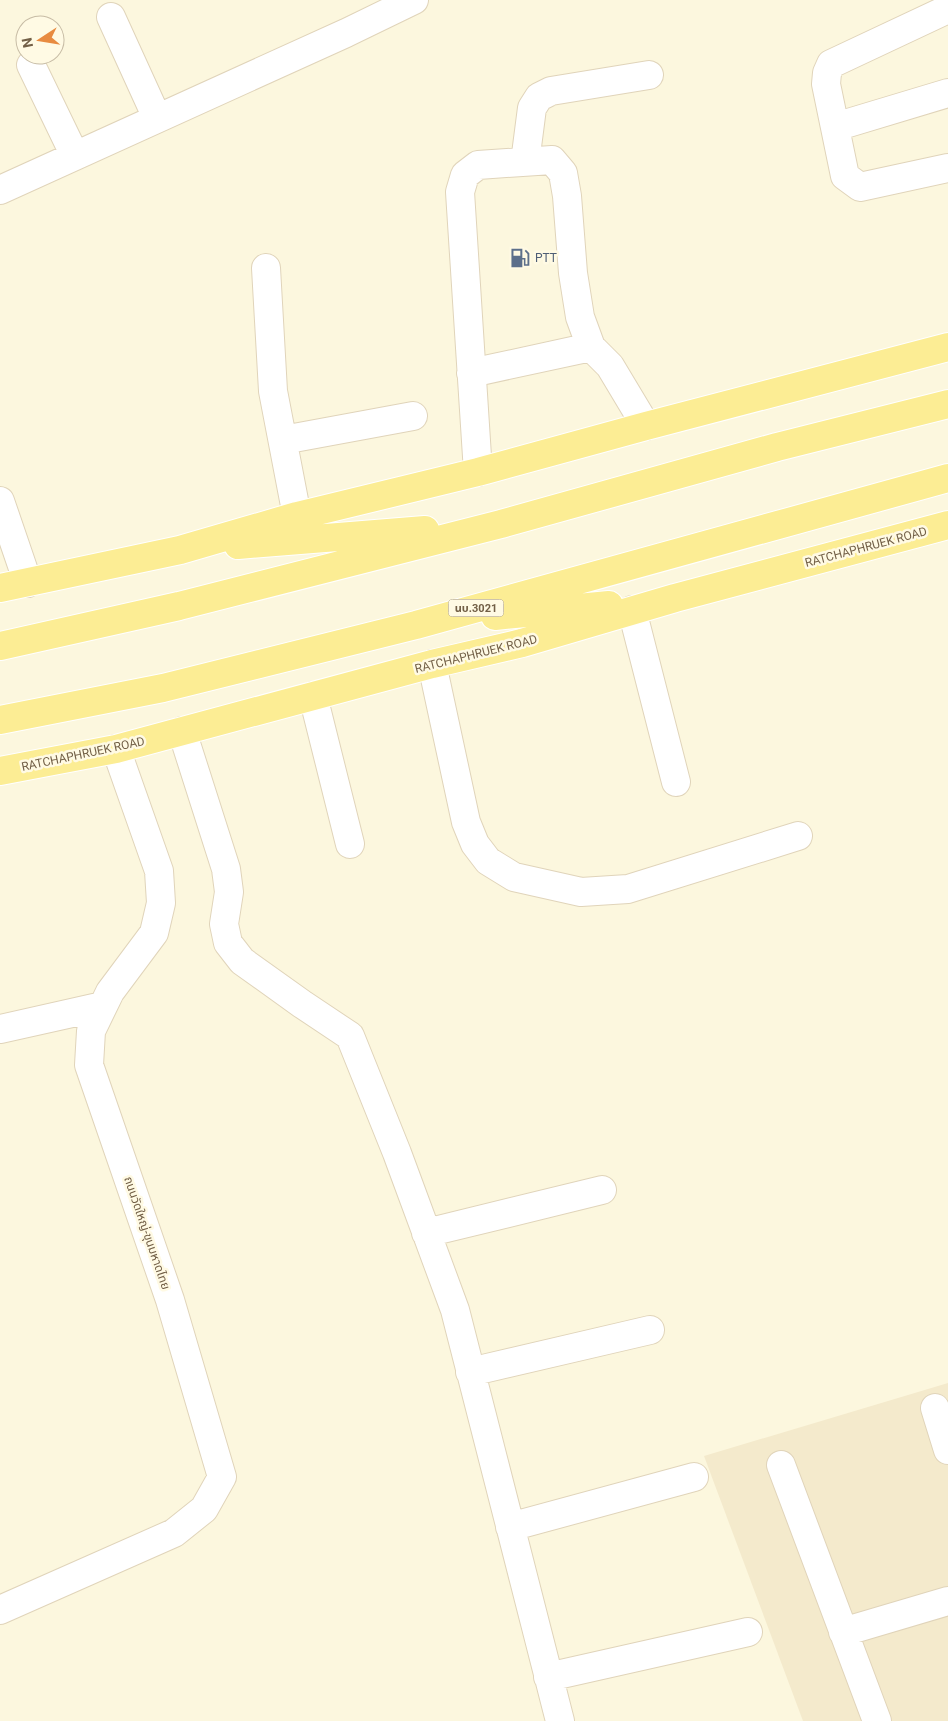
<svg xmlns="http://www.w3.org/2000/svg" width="948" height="1721" font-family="Roboto,'Noto Sans Thai',sans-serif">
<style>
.residential{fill:#f4eacc}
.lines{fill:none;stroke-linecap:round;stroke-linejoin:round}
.minor-casing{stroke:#e0d4ba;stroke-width:30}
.major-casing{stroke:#fff;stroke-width:30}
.minor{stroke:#fff;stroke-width:28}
.major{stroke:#fced94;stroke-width:28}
.labels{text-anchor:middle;stroke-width:5;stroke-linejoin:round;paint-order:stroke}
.shield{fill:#fffae4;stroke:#9c8e75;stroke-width:1}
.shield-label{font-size:11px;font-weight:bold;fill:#725f46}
.service-label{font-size:12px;fill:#4e5e75;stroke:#fffae4;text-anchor:start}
.street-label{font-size:12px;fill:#725f46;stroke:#fffae4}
</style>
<rect width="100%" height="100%" fill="#fcf7de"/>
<path class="residential" d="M948,1383v338h-145l-99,-265z"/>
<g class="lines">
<defs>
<path id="minor" d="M948,9l-117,55 -4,9 -1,11 19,92 15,11 88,-19
M111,17l46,101
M31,65l44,91
M835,127l113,-34
M525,162l7,-54 7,-11 12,-6 98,-16
M0,190l346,-157 68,-33
M266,268l7,123 24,125
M471,373l120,-26
M283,440l130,-24
M478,472l-18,-280 5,-17 13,-10 74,-5 11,13 4,23 6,77 7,44 11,30 19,19 36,60
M0,501l28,82
M632,610l44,172
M432,664l34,158 9,22 13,17 26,16 67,15 47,-3 170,-53
M313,696l37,148
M182,731l44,138 3,23 -5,32 4,19 14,18 60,43 48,32 47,117 58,157 105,411
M0,1029l103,-23
M426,1233l176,-43
M470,1372l180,-42
M935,1408l13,42
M781,1465l96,256
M510,1527l184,-50
M0,1610l174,-77 30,-24 18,-32 -52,-177 -81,-235 2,-34 19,-39 44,-59 7,-30 -2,-32 -43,-122
M843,1632l105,-31
M548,1677l200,-45"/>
<path id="major" d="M238,545l187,-15
M0,588l180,-38 117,-34 181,-44 168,-46 302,-79
M495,616l114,-11
M0,646l179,-40 322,-82 276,-77 171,-43
M0,720l163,-32 253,-63 532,-147
M0,771l116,-22 316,-85 90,-21 153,-45 273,-73"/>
</defs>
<use href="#minor" class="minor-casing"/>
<use href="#major" class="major-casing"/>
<use href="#minor" class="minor"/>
<use href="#major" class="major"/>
</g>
<defs>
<symbol id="fuel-bare" viewBox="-9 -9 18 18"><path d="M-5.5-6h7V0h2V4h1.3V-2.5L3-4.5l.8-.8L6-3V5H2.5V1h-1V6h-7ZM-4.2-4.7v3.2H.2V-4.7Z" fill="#5c6f8a" stroke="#fffae4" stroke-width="2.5" paint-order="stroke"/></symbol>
</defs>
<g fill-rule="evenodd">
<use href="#fuel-bare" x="506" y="244" width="28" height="28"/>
</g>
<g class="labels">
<rect class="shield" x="448.5" y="599.5" width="55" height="17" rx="4"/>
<g class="shield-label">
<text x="476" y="612">นบ.3021</text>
</g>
<g class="service-label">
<text x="535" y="262">PTT</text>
</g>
<g class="street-label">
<text transform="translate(866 547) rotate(-15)" y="4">RATCHAPHRUEK ROAD</text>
<text transform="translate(476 654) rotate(-14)" y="4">RATCHAPHRUEK ROAD</text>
<text transform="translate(83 754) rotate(-12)" y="4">RATCHAPHRUEK ROAD</text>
<text transform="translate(147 1233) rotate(71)" y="4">ถนนวัดใหญ่-ขุนมหาดไทย</text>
</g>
</g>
<g transform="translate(40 40) rotate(258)"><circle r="24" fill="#fffae4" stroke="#c7bca5"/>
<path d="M0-4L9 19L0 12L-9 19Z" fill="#e88b40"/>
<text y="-8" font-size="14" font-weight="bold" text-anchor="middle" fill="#725f46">N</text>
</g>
</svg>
